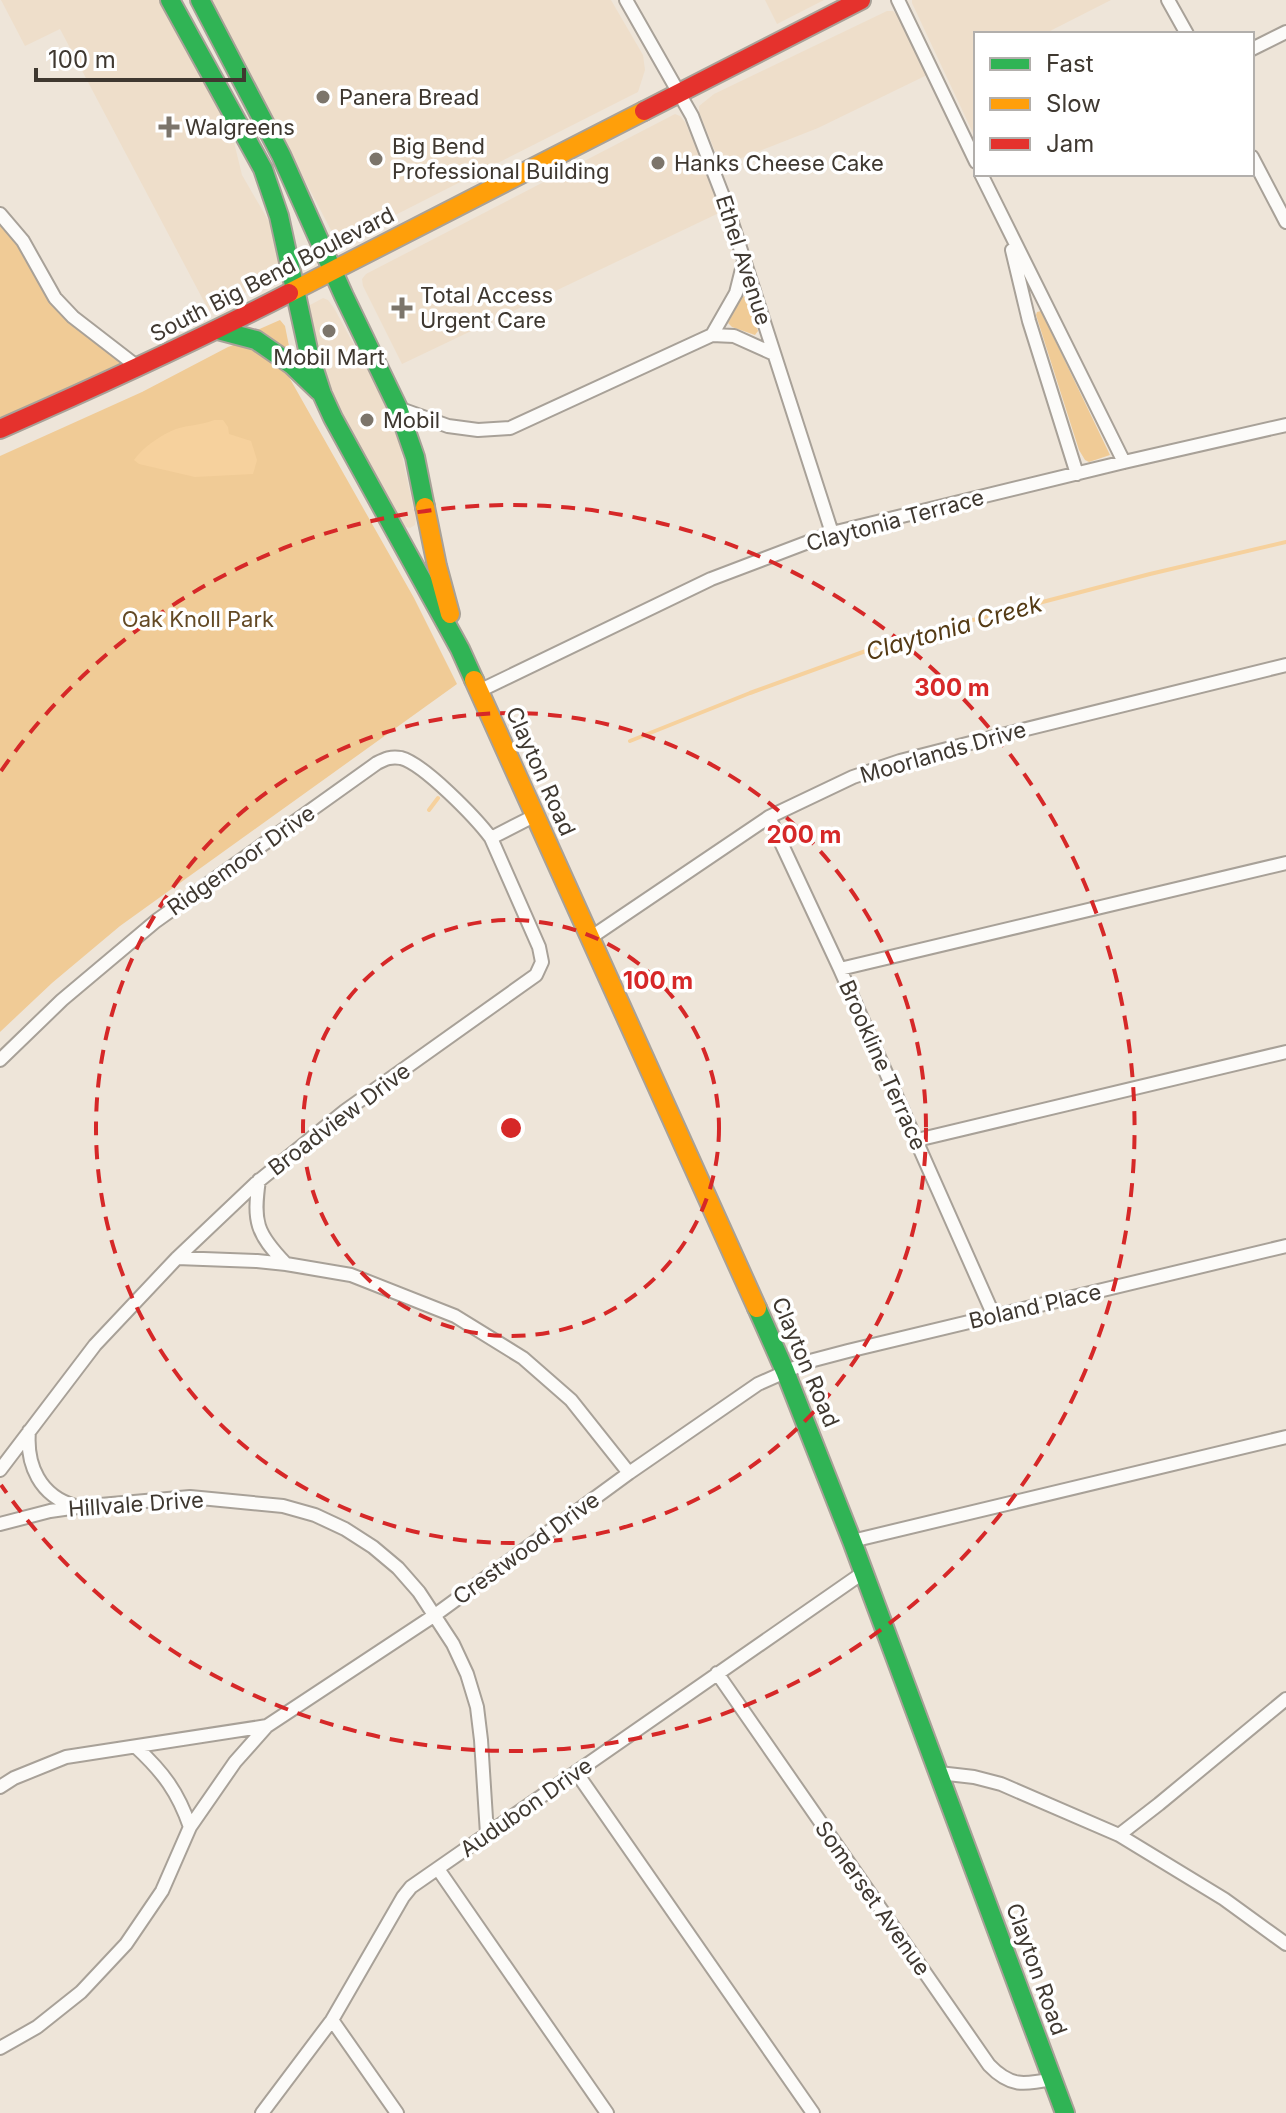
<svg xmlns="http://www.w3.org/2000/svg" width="1286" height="2113" font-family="Inter,sans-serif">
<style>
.built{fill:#eedeca}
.green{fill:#f0cb96}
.water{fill:#f6d19d}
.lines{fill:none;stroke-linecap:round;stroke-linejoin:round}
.stream{stroke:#f6d19d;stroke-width:4}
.street-casing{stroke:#a8a198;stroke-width:16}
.fast-casing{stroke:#a8a198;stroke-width:22}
.slow-casing{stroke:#a8a198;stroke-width:22}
.jam-casing{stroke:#a8a198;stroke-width:22}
.street{stroke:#fcfbf9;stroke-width:12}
.fast{stroke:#30b455;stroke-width:18}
.slow{stroke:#ff9f0a;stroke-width:18}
.jam{stroke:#e5322d;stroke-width:18}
.ring{fill:none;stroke:#d62828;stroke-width:4;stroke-dasharray:14 10}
.poi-dot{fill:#7c756b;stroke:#fff;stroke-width:3}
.labels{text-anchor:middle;stroke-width:7;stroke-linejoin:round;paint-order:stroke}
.poi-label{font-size:22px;fill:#3f3830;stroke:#fff;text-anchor:start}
.street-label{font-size:22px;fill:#3f3830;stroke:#fff}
.park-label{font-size:22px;fill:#644a25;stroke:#fff}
.water-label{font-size:24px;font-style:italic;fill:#543a14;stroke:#fff}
.centre{fill:#d62828;stroke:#fff;stroke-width:4}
.ring-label{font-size:24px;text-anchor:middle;font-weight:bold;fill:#d62828;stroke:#fff;stroke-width:7;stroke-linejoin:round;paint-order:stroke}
</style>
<rect width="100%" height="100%" fill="#eee5d9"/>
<path class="built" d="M1,0h161l61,117 10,21 9,37 29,50 6,22 1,17 -4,10 -10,9 -55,28 -149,-282 -35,17z
M210,0h401l32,55 2,15 -7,22 -10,5 -276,140 -8,1 -12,-6z
M765,0h59l-47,24z
M912,0h199l-61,31 1,3h-75v98l-3,1 -61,-130z
M887,11h6l5,5 29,59 -109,53 -97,38 -22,-54v-6l15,-12z
M675,114l5,2 5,6 28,64 8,26 -319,152 -39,-78 -1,-7 4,-5z
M323,298l5,2 6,8 50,92 12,28 20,92 -1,5 -5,3 -7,-2 -6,-7 -61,-117 -13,-28 -14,-63 1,-6z"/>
<path class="green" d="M0,214l55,84 84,70 -139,61z
M746,296l12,35 -3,4 -23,-8 -4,-4 14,-26z
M1041,311l69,144 -21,7 -4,-2 -6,-10 -43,-135 1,-3z
M280,320l5,6 6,30 -36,-25z
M239,343l10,2 36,25 129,228 43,86 -337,242 -68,57 -52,49v-576l142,-64 86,-45z"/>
<path class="water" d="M214,420h9l5,7 1,7 22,7 6,19 -4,14 -58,3 -56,-13 -5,-4c9,-13 27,-25 42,-31 12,-4 26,-4 38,-9z"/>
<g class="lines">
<path class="stream" d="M630,741l120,-48 146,-53 254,-66 136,-32
M429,810l9,-12"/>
<defs>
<path id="street" d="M626,0l66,116 34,88 106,329
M898,0l78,162
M1168,0l19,34
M1252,49l34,-17
M1252,157l34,65
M981,174l143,288
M0,214l23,27 32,57 18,19 66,51
M1012,250l17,71 48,153
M712,335l24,-42 8,-32
M398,408l50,18 30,4 32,-2 202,-93 22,1 40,18
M479,691l232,-112 121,-46 292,-71 162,-37
M769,817l71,152 154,347
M590,938l179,-121 84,-40 47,-16 94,-24 292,-72
M840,969l446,-106
M0,1060l62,-60 94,-79 221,-158c8,-4 14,-7 24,-5 23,6 75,60 90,80
M917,1140l369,-88
M259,1180c-6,42 -3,53 27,84
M177,1258l80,3 29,3 65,11 104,41 68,42 48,42 58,73
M29,1431c-3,34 11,65 46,75
M0,1470l95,-125 82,-87 78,-74 90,-73 191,-136 6,-13 -3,-15 -48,-109 43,-22
M0,1524l50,-13 28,-4 112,-10 93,9 32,9 30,14 28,18 25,21 21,24 34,52 14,30 10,33 4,33 6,94
M852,1541l434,-104
M717,1673l272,392c21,22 35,20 63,14
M136,1747c27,25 42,45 54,80
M576,1772l237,341
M939,1773l35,4 27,7 118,51 105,64 62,45
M0,1787l14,-9 52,-21 201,-31
M1119,1835l40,-31 127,-105
M438,1869l169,244
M332,2020l65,93
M0,2048l37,-21 44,-35 45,-48 36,-53 28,-64 45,-65 32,-36 168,-111 194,-142 129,-89 52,-23 38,-10 438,-105
M262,2113l70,-93 71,-123 8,-10 453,-315"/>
<path id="fast" d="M170,0l93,169 16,47 30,138 13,40 11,24 127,231 14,31
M200,0l81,155 63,141 54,112 17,49 10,50
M218,330l38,10 36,25 27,26
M757,1308l28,63 67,170 213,572"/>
<path id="slow" d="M289,293l355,-182
M425,507l12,59 13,48
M474,680l283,628"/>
<path id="jam" d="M644,111l217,-111
M0,429c98,-43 194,-87 289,-136"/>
</defs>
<use href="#street" class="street-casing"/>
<use href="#fast" class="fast-casing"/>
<use href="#slow" class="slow-casing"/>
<use href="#jam" class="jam-casing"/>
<use href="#street" class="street"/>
<use href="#fast" class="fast"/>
<use href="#slow" class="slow"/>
<use href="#jam" class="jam"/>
</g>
<g class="ring">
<circle cx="511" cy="1128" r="208"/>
<circle cx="511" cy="1128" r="415"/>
<path d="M1 771A623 623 0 1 1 1 1485"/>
</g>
<g class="poi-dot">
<circle cx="323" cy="97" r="8"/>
<path d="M165 115h8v8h8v8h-8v8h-8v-8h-8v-8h8z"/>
<circle cx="376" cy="159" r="8"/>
<circle cx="658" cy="163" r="8"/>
<path d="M398 296h8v8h8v8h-8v8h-8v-8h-8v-8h8z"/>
<circle cx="329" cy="331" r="8"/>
<circle cx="367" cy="420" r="8"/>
</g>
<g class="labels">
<g class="poi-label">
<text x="339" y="105">Panera Bread</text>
<text x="185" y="135">Walgreens</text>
<text x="392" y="154">Big Bend<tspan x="392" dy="25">Professional Building</tspan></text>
<text x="674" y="171">Hanks Cheese Cake</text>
<text x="420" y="303">Total Access<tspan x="420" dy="25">Urgent Care</tspan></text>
<text x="329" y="365" text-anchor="middle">Mobil Mart</text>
<text x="383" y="428">Mobil</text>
</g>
<g class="street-label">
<text transform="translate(744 260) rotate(72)" y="8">Ethel Avenue</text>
<text transform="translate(272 274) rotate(-27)" y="8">South Big Bend Boulevard</text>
<text transform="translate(895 520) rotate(-15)" y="8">Claytonia Terrace</text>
<text transform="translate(943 752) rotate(-16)" y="8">Moorlands Drive</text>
<text transform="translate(541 771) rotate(66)" y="8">Clayton Road</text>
<text transform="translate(241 860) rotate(-35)" y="8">Ridgemoor Drive</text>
<text transform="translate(883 1065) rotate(66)" y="8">Brookline Terrace</text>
<text transform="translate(339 1119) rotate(-37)" y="8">Broadview Drive</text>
<text transform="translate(1035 1306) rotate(-13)" y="8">Boland Place</text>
<text transform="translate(806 1362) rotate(67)" y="8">Clayton Road</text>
<text transform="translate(136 1504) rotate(-4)" y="8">Hillvale Drive</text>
<text transform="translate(526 1548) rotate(-36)" y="8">Crestwood Drive</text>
<text transform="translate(526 1807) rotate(-35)" y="8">Audubon Drive</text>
<text transform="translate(873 1898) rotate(55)" y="8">Somerset Avenue</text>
<text transform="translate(1037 1969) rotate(70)" y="8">Clayton Road</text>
</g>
<g class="park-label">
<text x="198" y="627">Oak Knoll Park</text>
</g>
<g class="water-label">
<text transform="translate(954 628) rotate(-16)" y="8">Claytonia Creek</text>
</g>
</g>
<circle cx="511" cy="1128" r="12" class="centre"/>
<g class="ring-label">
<text x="952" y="696">300 m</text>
<text x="804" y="843">200 m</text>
<text x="658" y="989">100 m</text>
</g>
<rect x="974" y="32" width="280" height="144" fill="#ffffff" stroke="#b2afac" stroke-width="2"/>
<rect x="990" y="58" width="40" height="12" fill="#30b455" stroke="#b2afac" stroke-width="2"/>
<text x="1046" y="72" font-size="24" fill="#3f3830">Fast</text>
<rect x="990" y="98" width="40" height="12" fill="#ff9f0a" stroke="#b2afac" stroke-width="2"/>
<text x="1046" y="112" font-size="24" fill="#3f3830">Slow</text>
<rect x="990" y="138" width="40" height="12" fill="#e5322d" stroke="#b2afac" stroke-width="2"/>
<text x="1046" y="152" font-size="24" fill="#3f3830">Jam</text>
<path d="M36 68v12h208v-12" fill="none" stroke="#3f3830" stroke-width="4"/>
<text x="48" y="68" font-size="24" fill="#3f3830" stroke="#ffffff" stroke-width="6" paint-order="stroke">100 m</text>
</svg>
